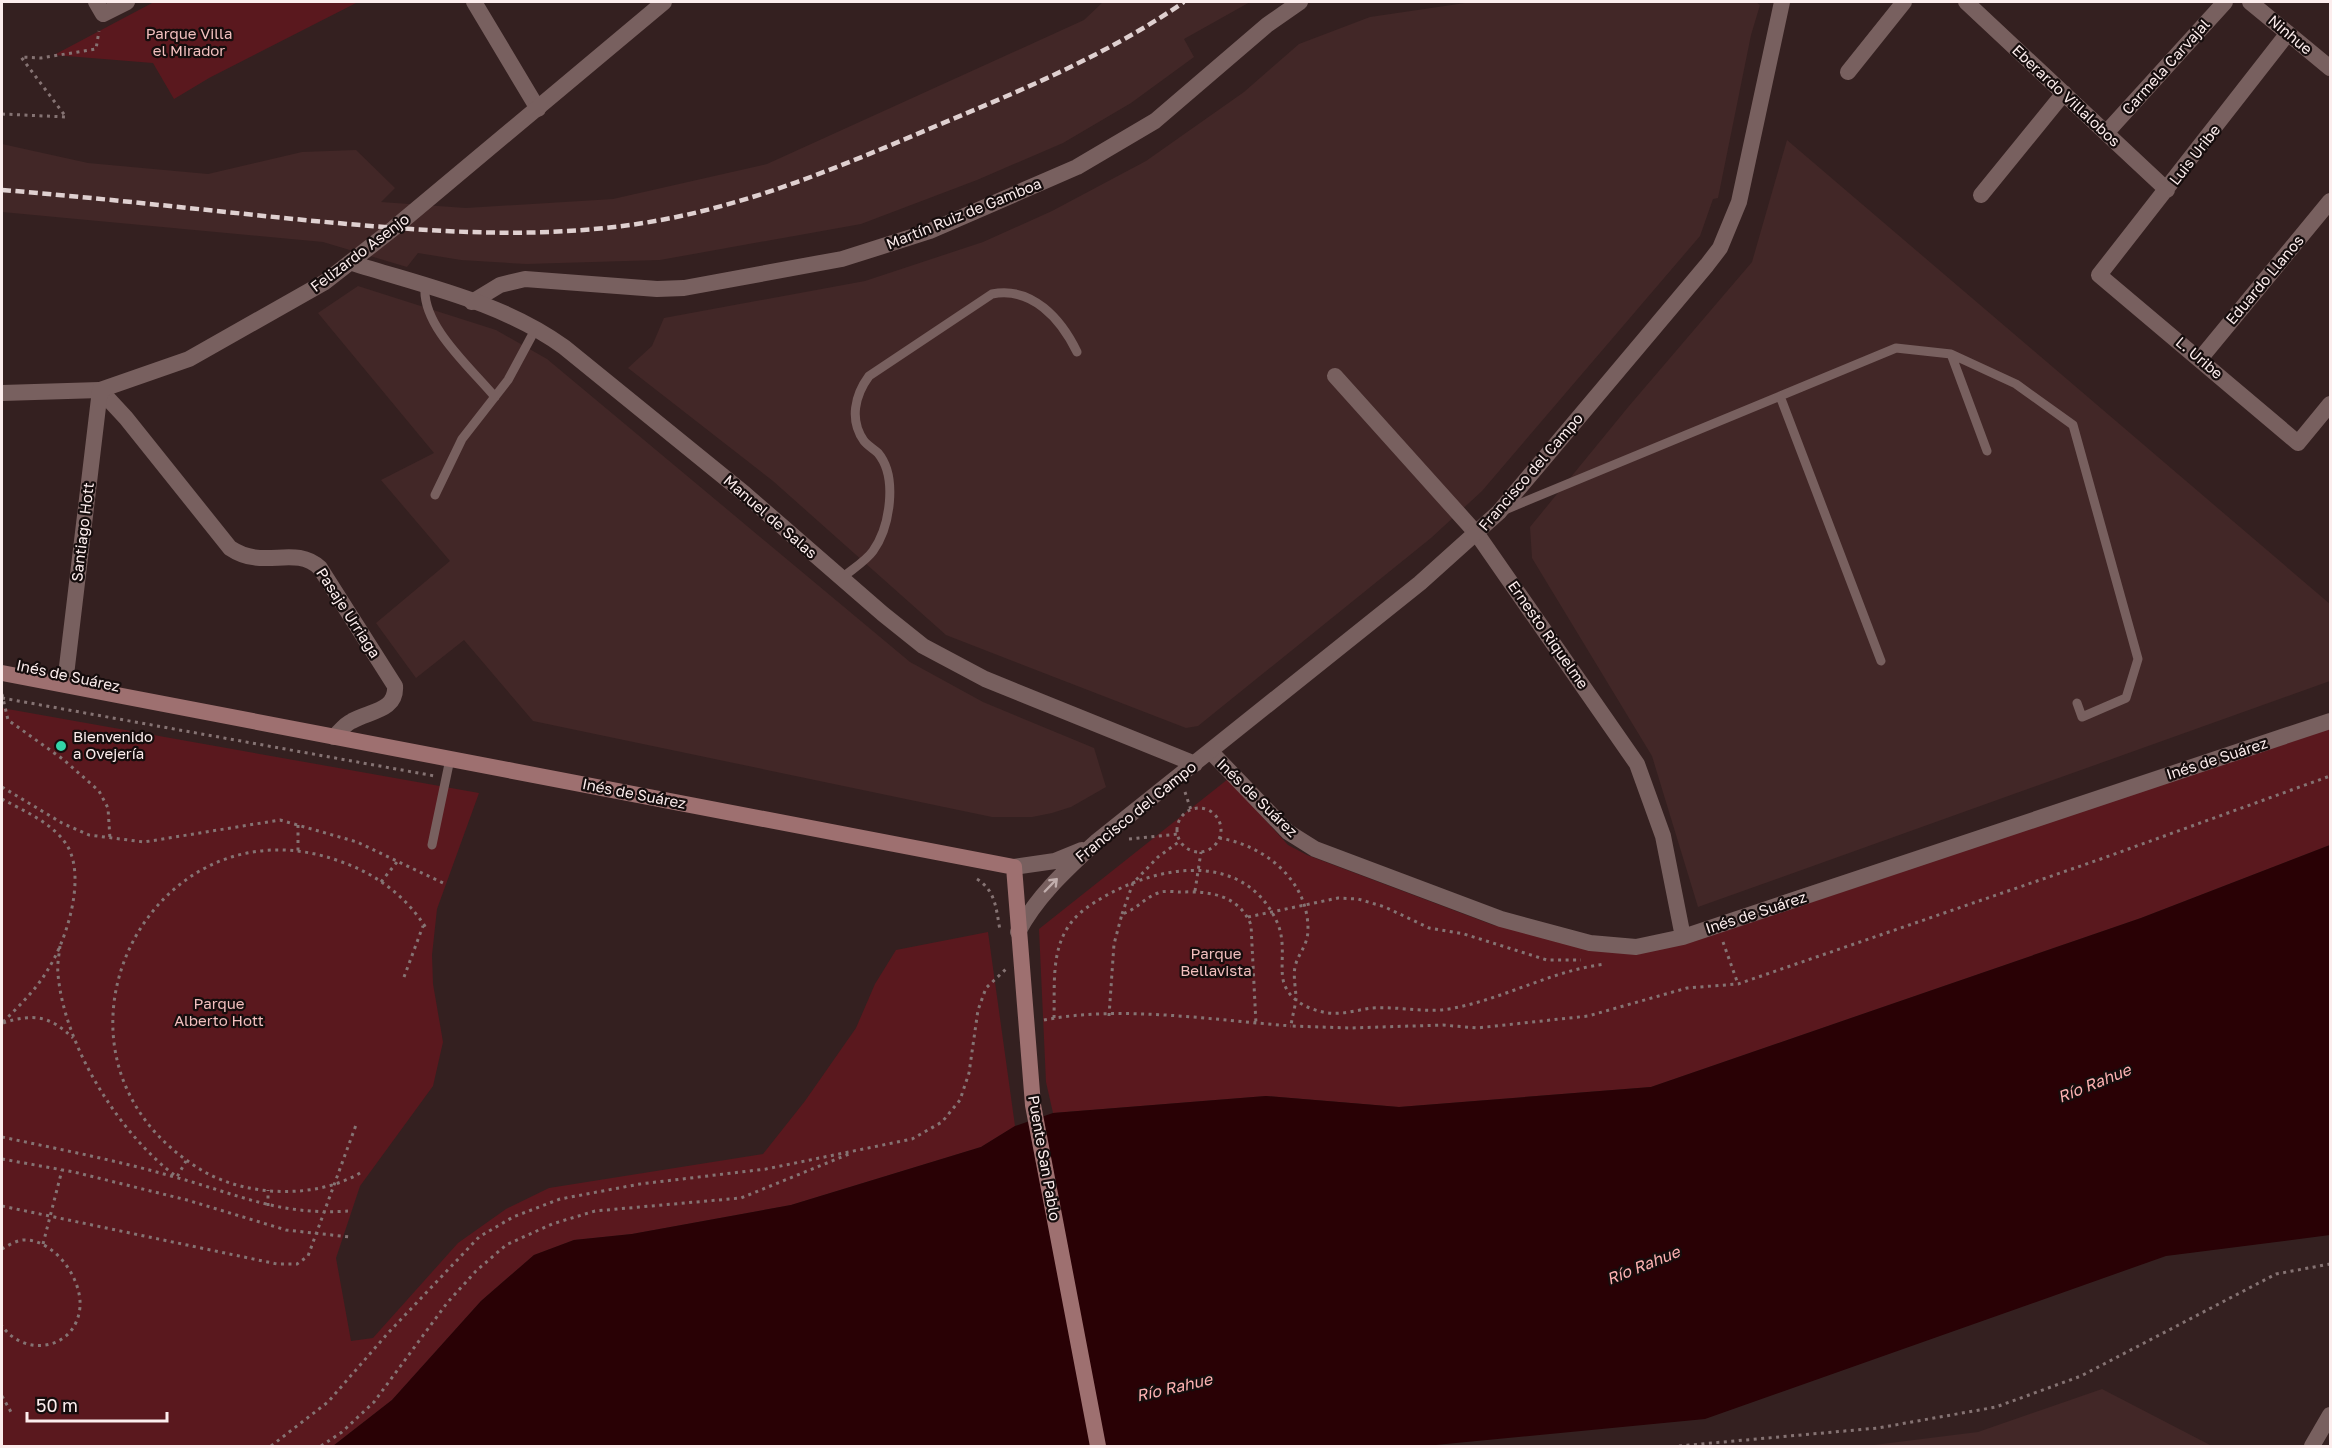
<svg xmlns="http://www.w3.org/2000/svg" width="2332" height="1448" font-family="'Golos Text',sans-serif">
<style>
.built{fill:#422727}
.green{fill:#5a181e}
.water{fill:#290105}
.lines{fill:none;stroke-linecap:round;stroke-linejoin:round}
.path{stroke:#857373;stroke-width:3;stroke-dasharray:3 4.5;stroke-linecap:butt}
.service{stroke:#78605f;stroke-width:9}
.minor{stroke:#78605f;stroke-width:16}
.tertiary{stroke:#78605f;stroke-width:16}
.secondary{stroke:#9e7070;stroke-width:16}
.rail{stroke:#dfd0d0;stroke-width:4.5;stroke-dasharray:9 4.5;stroke-linecap:butt}
.oneway{stroke:#c1aead}
.poi-dot{fill:#33d4a8;stroke:#160d0d;stroke-width:2}
.labels{text-anchor:middle;stroke-width:4.5;stroke-linejoin:round;paint-order:stroke}
.park-label{font-size:15px;fill:#f2bfbe;stroke:#160d0d}
.street-label{font-size:15px;fill:#fceded;stroke:#160d0d}
.poi-label{font-size:15px;fill:#fceded;stroke:#160d0d;text-anchor:start}
.water-label{font-size:16px;font-style:italic;fill:#fdb2b2;stroke:#160d0d}
</style>
<rect width="100%" height="100%" fill="#342020"/>
<path class="built" d="M1103,2h147l-66,37 10,18 -63,46 -68,40 -86,37 -116,44 -201,36 -134,4 -65,-4 -43,-7 -11,14 -84,-25 -321,-30v-68l86,19 120,11 94,-22 54,-2 39,38 -14,14 85,6 147,-9 154,-35 317,-144z
M1472,2h284l4,3 -9,30 -33,163 -5,1 -13,37 -218,255 -51,47 -233,188 -12,2 -240,-93 -173,-154 -145,-113 24,-22 12,-28 201,-37 118,-39 69,-31 94,-50 98,-69 55,-48 71,-27z
M1787,140l543,464v77l-632,226 -46,-151 -120,-198 -2,-31 99,-121 123,-144z
M358,286l138,44 51,29 363,303 73,40 111,46 12,39 -35,20 -19,6 -20,4h-40l-459,-96 -69,-81 -48,38 -40,-55 74,-62 -69,-81 53,-27 -116,-140z
M2102,1389l110,57h-346l112,-14z"/>
<path class="green" d="M154,2h204l-149,76 -35,21 -21,-36 -99,-8z
M2,708l477,85 -42,116 -5,46 1,29 10,58 -10,44 -73,100 -24,72 15,83 22,-3 85,-95 48,-34 43,-21 214,-34 42,-53 51,-73 19,-44 21,-34 92,-18 27,194 -34,21 -190,58 -159,29 -58,6 -40,15 -53,46 -89,99 -59,46h-331z
M2330,727v118l-189,73 -490,169 -252,20 -133,-11 -213,17 -7,-31 -7,-153 189,-150 60,66 19,10 186,70 144,25z"/>
<path class="water" d="M2330,845v390l-164,21 -461,163 -280,27h-1092l59,-46 89,-99 53,-46 40,-15 58,-6 159,-29 190,-58 34,-21 38,-13 213,-17 133,11 252,-20 490,-169z"/>
<g class="lines">
<path class="path" d="M2,114l64,3 -45,-60 20,1 55,-9 3,-18
M2,694l6,26 56,40 35,31 9,17 2,31
M2,698l433,78
M2,787l60,36 27,12 55,7 136,-22 77,22 86,41
M1185,792l6,18
M2,799c22,12 53,25 66,48 18,33 -2,95 -21,124 -12,20 -29,36 -45,52
M1177 830a22 22 0 1 1 44 0a22 22 0 1 1-44 0Z
M298,825v27
M1219,838c45,7 89,42 89,91 0,17 -10,24 -13,38 -2,10 1,22 1,32 -1,9 -4,18 -5,27l59,2 93,-3 34,3 111,-12 99,-28 51,-4 360,-124 232,-84
M1129,839l49,-5
M977,879c19,12 19,30 23,51
M381,882l16,-20
M1195,891l6,-39
M1122,914l11,-31 25,-26 22,-16
M1248,917l90,-19 20,1 27,8 44,21 35,6 83,26h34
M1723,942l15,42
M60,946c-1,9 -3,19 -2,28 6,72 62,161 119,203l9,-16
M404,977l19,-51
M1109,1016l5,-72 8,-30c14,-4 22,-16 36,-21 6,-3 16,-1 23,-1 29,-1 58,3 70,33l5,99
M1054,1018c1,-40 -5,-82 31,-109 56,-41 156,-66 192,13 11,24 0,50 9,66 7,14 23,21 37,24 17,4 33,-2 49,-4 28,-2 54,6 82,0 52,-10 99,-38 152,-44
M1044,1020c75,-15 170,0 247,6
M3,1023c31,-10 47,-7 70,15
M2,1137c56,12 113,23 169,39 64,17 107,40 177,35
M2,1159l72,13 113,28 99,30 64,7
M360,1173c-44,26 -112,24 -157,-2 -188,-112 -53,-381 139,-309 34,12 65,35 84,66
M2,1206l275,58h20l11,-8 48,-131
M268,1206v-16
M43,1244l19,-74
M2,1249c7,-4 16,-10 25,-9 29,2 55,39 53,67 -4,43 -55,51 -78,19
M2,1396l9,16
M271,1446l57,-44 60,-69 91,-96 34,-20 47,-18 80,-15 126,-15 146,-30 30,-17 18,-22 9,-27 9,-63 8,-22 20,-19
M321,1446l21,-14 32,-30 73,-99 29,-32 30,-26 46,-21 43,-13 146,-13 108,-44
M1679,1446l199,-18 118,-21 85,-31 195,-102 54,-10"/>
<path class="service" d="M425,287c-3,39 45,80 70,110
M1951,354l36,97
M1780,396l101,265
M435,495l27,-56 46,-59 28,-52
M1507,509l389,-161 55,6 65,30 57,41 65,234 -12,39 -44,19 -5,-14
M842,578c9,-8 24,-17 31,-27 17,-24 25,-74 5,-98 -4,-4 -10,-7 -14,-12 -15,-21 -9,-46 5,-65l123,-82c40,-8 69,25 85,58
M432,845l18,-86"/>
<path class="minor" d="M96,2l7,12 24,-12
M474,2l64,107
M1966,2l201,188
M2250,2l80,66
M2288,33l-189,242 199,168 32,-39
M1848,72l56,-70
M2106,133l119,-131
M1981,195l83,-102
M472,302l28,-17 25,-6 132,10 27,-1 158,-29 88,-28 147,-64 78,-46 112,-96 33,-23
M2200,359l130,-158
M1335,376l142,158 160,230 26,72 20,101
M2,393l98,-3 26,28 104,130c34,23 64,-4 90,20l75,118c2,25 -26,25 -43,35 -7,3 -12,10 -18,16
M1211,752l77,80 27,17 186,70 89,24 46,4 47,-10 647,-216
M2312,1446l18,-31"/>
<path class="tertiary" d="M352,263c72,23 150,39 212,84l181,147 138,120 40,32 62,33 210,85
M66,675l34,-285 89,-31 136,-77 69,-54 270,-226
M1014,867l41,-6 27,-11
M1018,932c19,-36 48,-62 78,-90l324,-259 79,-71 208,-247 13,-17 19,-46 43,-200"/>
<path class="secondary" d="M2,673l1012,194 19,238 65,341"/>
<path class="rail" d="M2,190c100,8 201,20 302,30 120,11 237,22 357,0 97,-18 185,-56 275,-94 86,-36 171,-71 248,-124"/>
</g>
<defs><path id="oneway-shaft" d="M-6 0H5M1.5-3L5.5 0L1.5 3" fill="none" stroke-width="1.6" stroke-linecap="round" stroke-linejoin="round" transform="scale(1.5)"/></defs>
<use class="oneway" href="#oneway-shaft" transform="translate(1051 885) rotate(-46)"/>
<circle class="poi-dot" cx="61" cy="746" r="6"/>
<g class="labels">
<g class="park-label">
<text x="189" y="39">Parque Villa<tspan x="189" dy="17">el Mirador</tspan></text>
<text x="1216" y="959">Parque<tspan x="1216" dy="17">Bellavista</tspan></text>
<text x="219" y="1009">Parque<tspan x="219" dy="17">Alberto Hott</tspan></text>
</g>
<g class="street-label">
<text transform="translate(2290 35) rotate(40)" y="5">Ninhue</text>
<text transform="translate(2166 67) rotate(-48)" y="5">Carmela Carvajal</text>
<text transform="translate(2066 96) rotate(43)" y="5">Eberardo Villalobos</text>
<text transform="translate(2195 155) rotate(-52)" y="5">Luis Uribe</text>
<text transform="translate(964 214) rotate(-22)" y="5">Martín Ruiz de Gamboa</text>
<text transform="translate(360 253) rotate(-37)" y="5">Felizardo Asenjo</text>
<text transform="translate(2265 280) rotate(-50)" y="5">Eduardo Llanos</text>
<text transform="translate(2199 358) rotate(40)" y="5">L. Uribe</text>
<text transform="translate(1531 472) rotate(-49)" y="5">Francisco del Campo</text>
<text transform="translate(770 517) rotate(41)" y="5">Manuel de Salas</text>
<text transform="translate(83 532) rotate(-83)" y="5">Santiago Hott</text>
<text transform="translate(348 613) rotate(57)" y="5">Pasaje Urriaga</text>
<text transform="translate(1548 635) rotate(55)" y="5">Ernesto Riquelme</text>
<text transform="translate(68 676) rotate(12)" y="5">Inés de Suárez</text>
<text transform="translate(2217 759) rotate(-18)" y="5">Inés de Suárez</text>
<text transform="translate(634 794) rotate(11)" y="5">Inés de Suárez</text>
<text transform="translate(1257 798) rotate(44)" y="5">Inés de Suárez</text>
<text transform="translate(1136 812) rotate(-39)" y="5">Francisco del Campo</text>
<text transform="translate(1756 913) rotate(-18)" y="5">Inés de Suárez</text>
<text transform="translate(1044 1158) rotate(80)" y="5">Puente San Pablo</text>
</g>
<g class="poi-label">
<text x="73" y="742">Bienvenido<tspan x="73" dy="17">a Ovejería</tspan></text>
</g>
<g class="water-label">
<text transform="translate(2094 1083) rotate(-22)" y="6">Río Rahue</text>
<text transform="translate(1643 1265) rotate(-22)" y="6">Río Rahue</text>
<text transform="translate(1174 1387) rotate(-13)" y="6">Río Rahue</text>
</g>
</g>
<rect width="2332" height="1448" fill="none" stroke="#fceded" stroke-width="6"/>
<path d="M27 1412v9h140v-9" fill="none" stroke="#fceded" stroke-width="3"/>
<text x="36" y="1412" font-size="18" fill="#fceded" stroke="#160d0d" stroke-width="4.5" paint-order="stroke">50 m</text>
</svg>
